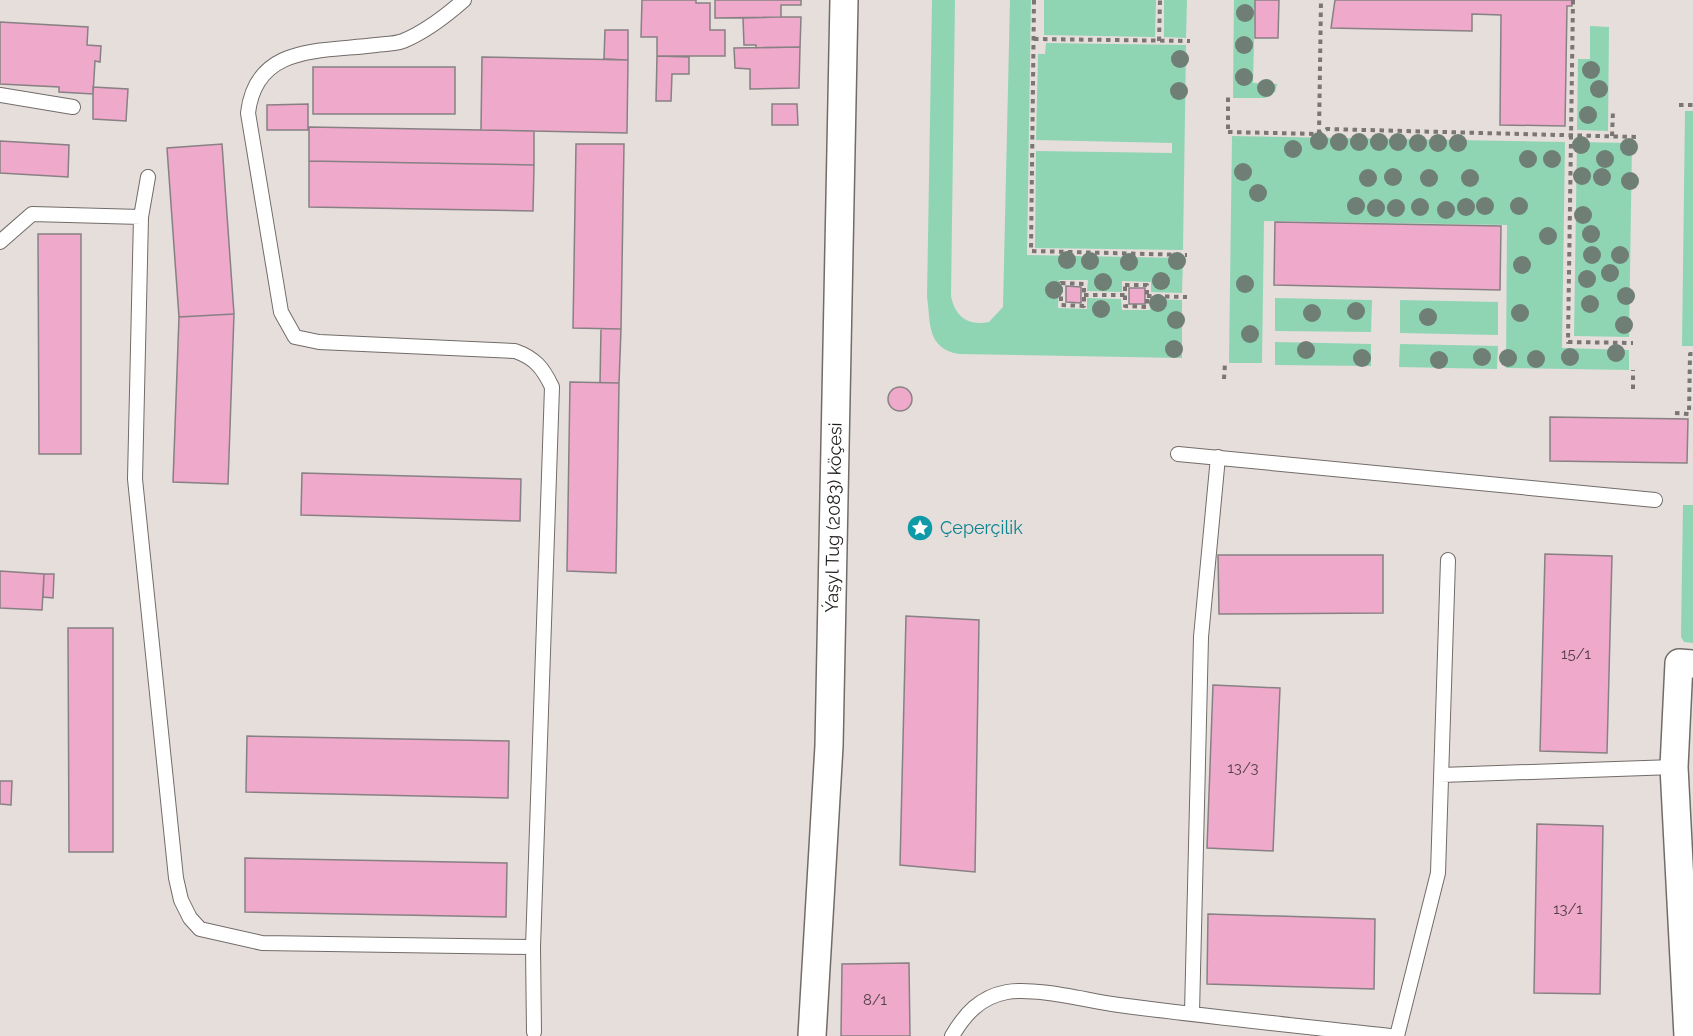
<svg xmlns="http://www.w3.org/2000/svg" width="1693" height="1036" font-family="Raleway,sans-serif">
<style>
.green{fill:#8fd5b3}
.building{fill:#efa9cb;stroke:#878184;stroke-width:1.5}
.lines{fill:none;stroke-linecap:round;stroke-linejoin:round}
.service-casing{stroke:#726c69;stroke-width:16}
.minor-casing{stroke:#726c69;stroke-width:30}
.path{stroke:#7b7674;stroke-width:4;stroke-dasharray:4.5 4.5;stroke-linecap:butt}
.service{stroke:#fff;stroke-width:14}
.minor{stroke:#fff;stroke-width:27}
.tree{fill:#6f7f76}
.labels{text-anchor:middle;stroke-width:5;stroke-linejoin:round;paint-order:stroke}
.number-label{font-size:15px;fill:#533f47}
.street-label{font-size:18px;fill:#1f1c1b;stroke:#e5dedb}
.culture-label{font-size:18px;fill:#0d838f;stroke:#e5dedb;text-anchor:start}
</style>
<rect width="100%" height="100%" fill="#e5dedb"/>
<path class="green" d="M932,0h23l-4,296c4,21 17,30 38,26l14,-15 7,-307h21l-4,255 156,3 -1,35 -31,-1v-10l-29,-1v11l-35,-1 1,-11h-29l-1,28 29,1v-11l34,1 1,11h28l1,-11 31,1v58l-223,-4c-33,-6 -28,-31 -32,-57z
M1044,0h112l-1,37 -111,-2z
M1164,0h23l-1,38 -22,-1z
M1234,0h21l-2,83 24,1 -2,8 -10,6h-32z
M1590,26l19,1 -1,104 -31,-1 1,-71h12z
M1046,43l140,2 -3,205 -148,-2 1,-97 136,2v-10l-136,-3 2,-86h7z
M1685,111h8v235h-11z
M1232,136l333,6 -3,206 67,2v20l-123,-2 1,-143 -243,-4 -2,142h-33z
M1577,142l55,1 -3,194 -55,-1z
M1275,298l97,2 -1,32 -96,-1z
M1400,300l98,2v33l-98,-2z
M1275,342l96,2v22l-96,-1z
M1400,344l98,2 -1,23 -98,-2z
M1683,505h10v138l-9,-1 -3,-5z"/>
<path class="building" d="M642,0h54v3h14v27h15v26h-68v-19h-16z
M715,0h86v5h-20v12l-66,1z
M1255,0h24l-1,38h-23z
M1335,0h237v6h-5l-2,120 -65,-1 1,-110 -29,-1v17l-141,-3z
M781,17h20l-1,30 -44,1v-3h-12l-1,-27z
M0,22l88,5 -1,18 14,1 -1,16 -5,-1 -2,33 -34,-2v-5l-59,-3z
M605,30h23v30l-24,-1z
M800,47l-1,41 -49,1v-20l-15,-1 -1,-20z
M657,56l32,1v17h-17l-1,27h-15z
M482,57l146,3 -1,73 -146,-3z
M313,67h142v47h-142z
M93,87l35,2 -2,32 -33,-2z
M308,104v26h-41v-25z
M772,104h25l1,21h-26z
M309,127l225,4v34l-225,-4z
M0,141l69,4 -1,32 -68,-4z
M222,144l12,170 -55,3 -12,-169z
M576,144h48l-3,185 -48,-1z
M309,161l225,4 -1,46 -224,-4z
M1275,222l226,4 -1,64 -226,-5z
M38,234h43v220h-42z
M1066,286l15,1v16l-15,-1z
M1129,288h16v16h-16z
M234,314l-6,170 -55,-2 6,-165z
M601,329h20l-2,54h-19z
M570,382l49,1 -3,190 -49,-2z
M888 399a12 12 0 1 1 24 0a12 12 0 1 1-24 0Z
M1550,417l138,2 -1,44 -137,-2z
M302,473l219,6 -1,42 -219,-6z
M1545,554l67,2 -5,197 -67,-2z
M1218,555h165v58l-164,1z
M0,571l44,3 -2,36 -42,-2z
M44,574h10l-1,24 -10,-1z
M906,616l73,4 -4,252 -75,-7z
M68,628h45v224h-44z
M1213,685l67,3 -7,163 -66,-3z
M247,736l262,5 -1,57 -262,-6z
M0,781h12l-1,24 -11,-1z
M1537,824l66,2 -3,168 -66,-1z
M245,858l262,5 -1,54 -261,-5z
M1208,914l167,5 -1,70 -167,-5z
M909,963l1,73h-69l1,-72z"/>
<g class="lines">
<defs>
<path id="service" d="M464,0c-17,15 -39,32 -61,41 -8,3 -19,3 -27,4 -55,7 -120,-1 -128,68l33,199 14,25 24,5 196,9c20,7 28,17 37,36l-19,560 1,85
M0,95l73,12
M148,177l-7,40 -6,262 41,399 5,22 9,18 10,11 62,14 271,4
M0,242l32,-28 109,3
M1178,454l477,46
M1441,775l233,-8
M1192,1013l9,-376 17,-180
M952,1036c13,-22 28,-39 55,-44 30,-5 81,9 112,13 90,12 181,21 271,31
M1397,1036l41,-163 10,-313"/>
<g id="minor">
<path id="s1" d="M812,1036l17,-290 15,-746"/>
<path d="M1688,1036l-14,-269 5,-104 14,1"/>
</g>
</defs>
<use href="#service" class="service-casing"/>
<use href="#minor" class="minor-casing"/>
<path class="path" d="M1034,0l-3,251 156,4
M1573,0l-5,342 65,1
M1034,39l156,2
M1159,41l1,-41
M1679,105h14
M1228,129v-33
M1228,132l91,2 8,-5 310,8
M1319,134l2,-134
M1612,136l1,-25
M1061,283l23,1v22l-23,-1z
M1125,285h22v22l-22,-1z
M1084,295h41
M1147,296l40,1
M1224,379l1,-16
M1633,389v-19
M1675,413l14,1 1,-60h3"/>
<use href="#service" class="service"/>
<use href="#minor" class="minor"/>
</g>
<g class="tree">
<circle cx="1245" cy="13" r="9"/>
<circle cx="1244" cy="45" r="9"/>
<circle cx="1180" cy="59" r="9"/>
<circle cx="1591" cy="70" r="9"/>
<circle cx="1244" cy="77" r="9"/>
<circle cx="1266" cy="88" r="9"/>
<circle cx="1599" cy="89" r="9"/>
<circle cx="1179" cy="91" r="9"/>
<circle cx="1588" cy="115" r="9"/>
<circle cx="1319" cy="141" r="9"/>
<circle cx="1339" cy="142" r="9"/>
<circle cx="1359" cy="142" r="9"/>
<circle cx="1379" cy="142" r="9"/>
<circle cx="1398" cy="142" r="9"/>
<circle cx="1418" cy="143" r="9"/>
<circle cx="1438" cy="143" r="9"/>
<circle cx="1458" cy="143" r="9"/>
<circle cx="1581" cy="145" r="9"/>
<circle cx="1629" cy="147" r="9"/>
<circle cx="1293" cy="149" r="9"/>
<circle cx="1528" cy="159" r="9"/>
<circle cx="1552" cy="159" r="9"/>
<circle cx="1605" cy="159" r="9"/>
<circle cx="1243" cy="172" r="9"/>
<circle cx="1582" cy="176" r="9"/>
<circle cx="1393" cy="177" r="9"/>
<circle cx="1602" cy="177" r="9"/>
<circle cx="1368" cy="178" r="9"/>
<circle cx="1429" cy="178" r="9"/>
<circle cx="1470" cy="178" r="9"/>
<circle cx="1630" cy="181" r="9"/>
<circle cx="1258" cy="193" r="9"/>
<circle cx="1356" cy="206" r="9"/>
<circle cx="1485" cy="206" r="9"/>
<circle cx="1519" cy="206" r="9"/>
<circle cx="1420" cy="207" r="9"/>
<circle cx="1466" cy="207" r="9"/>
<circle cx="1376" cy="208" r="9"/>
<circle cx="1396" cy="208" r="9"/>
<circle cx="1446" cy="210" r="9"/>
<circle cx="1583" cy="215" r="9"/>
<circle cx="1591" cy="234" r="9"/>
<circle cx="1548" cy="236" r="9"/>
<circle cx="1592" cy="255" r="9"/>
<circle cx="1620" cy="255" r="9"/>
<circle cx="1067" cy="260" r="9"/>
<circle cx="1090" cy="261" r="9"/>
<circle cx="1177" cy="261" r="9"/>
<circle cx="1129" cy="262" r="9"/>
<circle cx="1522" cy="265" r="9"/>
<circle cx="1610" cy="273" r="9"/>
<circle cx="1587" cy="279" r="9"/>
<circle cx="1161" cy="281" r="9"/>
<circle cx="1103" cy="282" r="9"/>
<circle cx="1245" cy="284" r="9"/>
<circle cx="1054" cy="290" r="9"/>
<circle cx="1626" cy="296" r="9"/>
<circle cx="1158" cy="303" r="9"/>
<circle cx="1590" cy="304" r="9"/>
<circle cx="1101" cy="309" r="9"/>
<circle cx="1356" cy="311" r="9"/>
<circle cx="1312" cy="313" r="9"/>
<circle cx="1520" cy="313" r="9"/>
<circle cx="1428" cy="317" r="9"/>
<circle cx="1176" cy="320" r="9"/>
<circle cx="1624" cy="325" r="9"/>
<circle cx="1250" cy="334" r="9"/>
<circle cx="1174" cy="349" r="9"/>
<circle cx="1306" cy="350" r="9"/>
<circle cx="1616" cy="353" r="9"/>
<circle cx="1482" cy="357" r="9"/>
<circle cx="1570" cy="357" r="9"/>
<circle cx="1362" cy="358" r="9"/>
<circle cx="1508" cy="358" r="9"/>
<circle cx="1536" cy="359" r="9"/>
<circle cx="1439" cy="360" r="9"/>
</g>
<defs>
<symbol id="sight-disc" viewBox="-11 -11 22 22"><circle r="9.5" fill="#0f9aa8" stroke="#e5dedb"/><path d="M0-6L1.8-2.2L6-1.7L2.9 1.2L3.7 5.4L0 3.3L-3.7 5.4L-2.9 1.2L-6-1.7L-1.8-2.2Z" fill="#fff"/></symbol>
</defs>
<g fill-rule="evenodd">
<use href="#sight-disc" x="905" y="513" width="30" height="30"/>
</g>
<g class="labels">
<g class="number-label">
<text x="1576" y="659">15/1</text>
<text x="1243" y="773">13/3</text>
<text x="1568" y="914">13/1</text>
<text x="875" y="1005">8/1</text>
</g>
<g class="street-label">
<text dy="6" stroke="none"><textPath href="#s1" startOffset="519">Ýaşyl Tug (2083) köçesi</textPath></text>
</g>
<g class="culture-label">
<text x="940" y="534">Çeperçilik</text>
</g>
</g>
</svg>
